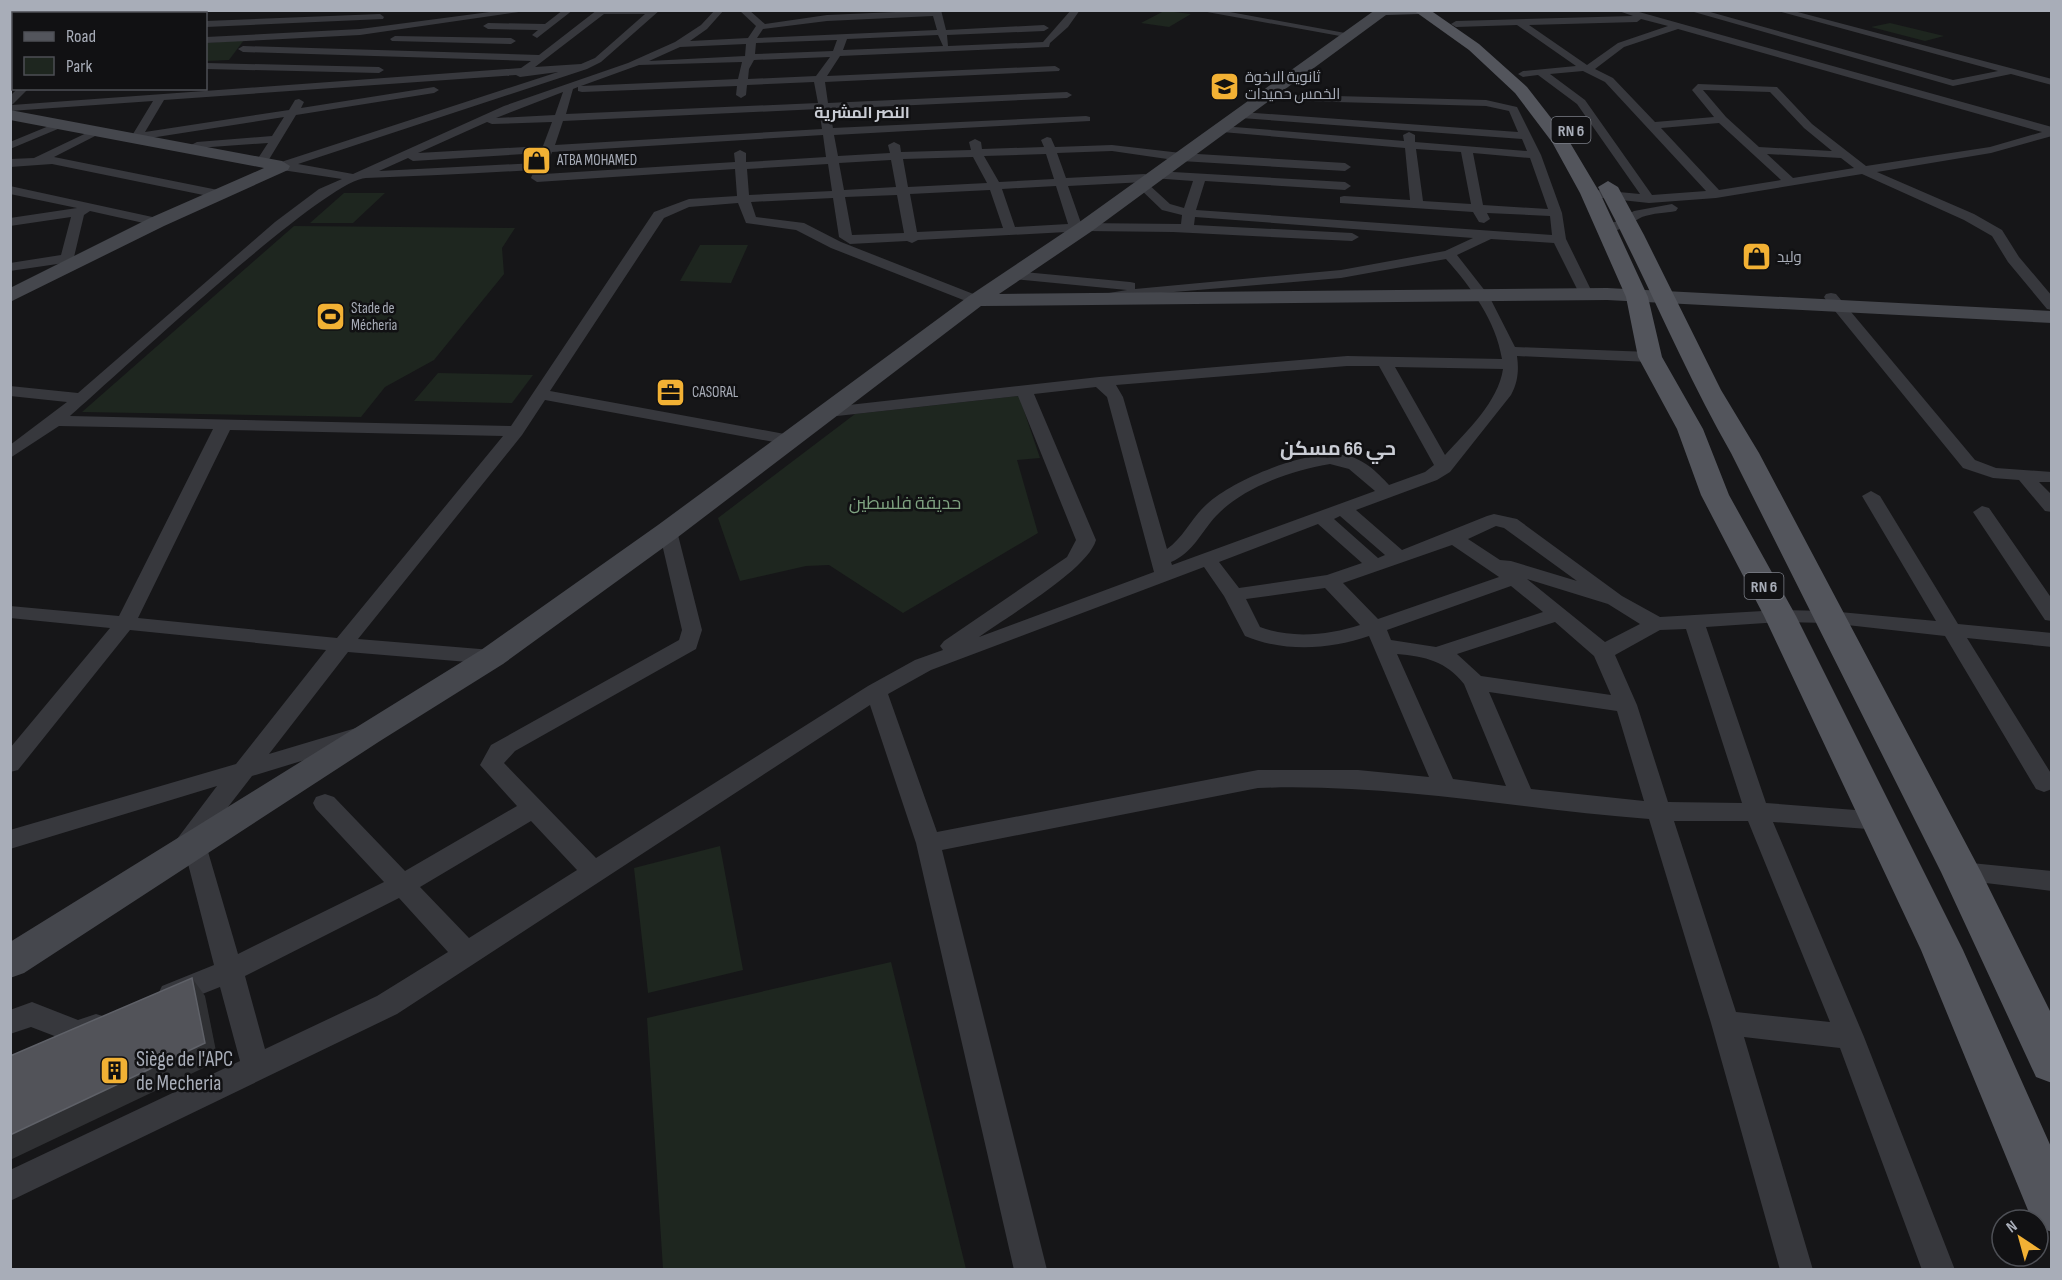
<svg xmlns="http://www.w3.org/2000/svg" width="2062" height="1280" font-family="'Sofia Sans Condensed',Cairo,sans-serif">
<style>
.green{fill:#1e261f}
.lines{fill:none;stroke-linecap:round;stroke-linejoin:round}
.street{fill:#37383d;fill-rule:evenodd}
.secondary{fill:#45474d;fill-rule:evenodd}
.primary{fill:#53555c;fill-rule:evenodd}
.shaded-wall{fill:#2f3033}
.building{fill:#525359;stroke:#5f6168;stroke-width:1.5}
.labels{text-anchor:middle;stroke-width:5;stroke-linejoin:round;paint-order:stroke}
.far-poi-label{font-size:15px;fill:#a8adb8;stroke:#111113;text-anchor:start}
.far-neighbourhood-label{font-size:16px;font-weight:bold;fill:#c9ccd4;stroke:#111113}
.shield{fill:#111113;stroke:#7b7e86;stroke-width:1.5}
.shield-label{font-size:16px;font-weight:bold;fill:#a8adb8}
.park-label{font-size:18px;fill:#7fa381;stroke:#111113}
.neighbourhood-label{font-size:20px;font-weight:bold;fill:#c9ccd4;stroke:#111113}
.near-poi-label{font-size:21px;fill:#a8adb8;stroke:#111113;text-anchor:start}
</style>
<rect width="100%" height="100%" fill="#161618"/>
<path class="green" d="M1164,11h2l25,3 -22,13 -28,-4z
M1890,23l54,13 -19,5 -54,-14z
M244,40l-15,20 -23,1v-18z
M344,193h41l-32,30h-43z
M294,226l221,2 -13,20 2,26 -70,86 -49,27 -24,30 -279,-5z
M700,245h48l-17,38 -51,-2z
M438,373l95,2 -21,28 -98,-2z
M1019,396l21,62 -23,2 21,73 -135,80 -74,-48 -23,1 -66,15 -22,-63 137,-104z
M720,846l23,124 -95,23 -14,-125z
M891,962l75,307h-303l-16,-251z"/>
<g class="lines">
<path class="street" d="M18,10h11l-3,4h-11z
M93,10h59l7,4h-89z
M505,10h28l-173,25 -154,8v-6l154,-8z
M563,10h10l-36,28 -5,-3 6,-5 -50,-1 -5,-3 5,-3 57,1z
M597,10h63l-59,52 -14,7 -289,95 55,10 151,-68 124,-43 47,-21 26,-17 14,-15h9l-17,19 -17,12 58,-3 8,-12 -17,-16h10l16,14 62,-9 114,-5 5,20 98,-5 5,3 -5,3 -97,4 1,11 95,-4 28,-32h9l-12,17 -18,16 -1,4 -209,9 -13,20 228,-10 5,3 -1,2 -234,11 3,21 239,-11 5,3 -5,3 -238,11 4,19 253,-12 4,1v4l-256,14 4,21 52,-3 -2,-8 6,-3 6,3 1,7 70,-2 -2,-8 6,-3 6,3 1,7 62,-2 -3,-7 6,-3 4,1 4,9 57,-2 69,8 164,10 6,4 -6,4 -164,-10 -69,-10 -55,2 9,25 79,-4 6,4 -6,4 -77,4 13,37 100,1 1,-9 -20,-5 -25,-24 10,-3 23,21 14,4 9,-27 -41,-3 -2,-3 6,-4 189,11 6,4 -6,4 -140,-9 -9,29 356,25 -2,-19 -63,-3 3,6 -6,4 -5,-1 -6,-10 -133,-9v-6l4,-1 66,4 -5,-52 -183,-16 -6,-3 6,-3 182,15 -1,-6 6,-3 6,3v7l112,9 -5,-12 -281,-21 -5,-3 5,-3 277,20 -9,-21 -23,-5 -221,-6 -5,-3 5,-3 221,6 31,7 24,48 21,58 4,26 27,55 -2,3h-10l-27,-54 -63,-4 -34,16 32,41 26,51 135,5 8,5 -8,5 -133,-6c2,14 1,26 -6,39l-61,77 -13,8 -81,30 46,40 85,-34 7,-2 23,5 105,77 38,21 120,-7 49,1 107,10 -74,-125 9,-5 9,5 78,128 94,9v14l-85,-9 85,137v14l-8,3 -8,-3 -91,-153 -116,-13 -49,-1 -74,5 60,176 115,9 9,3 3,6 -3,6 -9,3 -108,-8 91,215 91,233h-33l-82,-222 -96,-11 69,233h-33l-69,-247 -62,-204c-131,-10 -259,-36 -391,-31l-316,62 105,420h-33l-98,-427 -46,-138 -473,309 -387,187v-31l230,-109 -20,-74 -48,19 -10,-4 -4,-8 4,-8 52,-21 -28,-109 -12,-2 -3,-7 46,-61 -207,63v-19l226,-66 90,-114 -196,-20 -112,140 -8,2v-24l100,-120 -100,-10v-12l109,10 94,-187 -154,-3 -49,32v-13l57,-43 -57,-6v-10l68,7 197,-171 44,-33 23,-10 -60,-9 -6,-4 2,-3 280,-91 -38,5 -4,-2 -352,25 -19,32 144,-22 6,-10 4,-1 5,3 -3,6 133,-21 5,3 -5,3 -138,22 -31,51 -4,1 -6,-4 13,-20 -71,5 -6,-3 6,-3 75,-6 12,-19 -153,24 -6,-3 8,-4 20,-33 -143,10v-15l8,-8h11l-17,17 509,-37 10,-7 -288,-9 -5,-3 5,-3 296,9zM604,14h41l-50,44 -14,6 -46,3zM933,16l4,14 -180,8 6,-9 64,-8zM938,35l5,11 -100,4 4,-11zM837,40l-4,11 -78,3 1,-11zM746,44l-1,12 -96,5 31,-14zM830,57l-14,19 -68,3 1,-10 5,-9zM742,62l-4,17 -157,7 58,-21zM814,82l4,21 -252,11 7,-25 5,-2v4l4,1 155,-6 -1,9 5,3 5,-3 1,-10zM563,92l-8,23 -59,3zM819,109l3,20 -267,16 8,-24zM487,122l5,2 60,-2 -9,24 -125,7zM823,135l3,22 -80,5v-9l-6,-3 -6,3 1,9 -191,12 8,-22zM1416,149l45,3 10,52 -48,-3zM540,153l-3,10 -158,8 29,-13 5,3zM1473,153l57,5 18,51 -65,-4zM1046,154l8,25 -55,3 -15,-26zM973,157l14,26 -79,4 -5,-28zM891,160l5,27 -52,3 -5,-27zM828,164l4,27 -83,4 -2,-26zM735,169l2,27 -48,3 -35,13 -143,214 -441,-10c44,-38 255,-237 296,-238 56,-2 112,-5 168,-8l-3,8 6,4zM1056,186l12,38 -53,3 -13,-38zM990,190l13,38 -86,4 -7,-38zM897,195l7,38 -52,2 -7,-38zM833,198l6,39 11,7 57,-3 5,2 6,-3 167,-9 88,1 179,9 7,-4 -7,-4 -158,-8 1,-8 278,21 -28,13 -104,19 -206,19v-6l-5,-1 -116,-11 -7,4 7,4 113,11 -24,4 -2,3 2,3 5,1 54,-8 179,-15 105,-19c25,28 50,62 56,100l-155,-3 -248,21 -277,31 -2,4 2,4 6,1 190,-21 58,144 -9,17 -123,84 -4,5 3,4 -28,10 -47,26 -272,172 -92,-95 11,-12 181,-102 6,-19 -25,-99 -2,-4h-14l-2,4 23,99 -3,10 -188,105 -11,20 37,41 -112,65 -71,-74 -9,-3 -9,3 -3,6 3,6 68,73 -146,72 -34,-116 48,-62 112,-34 3,-6 -3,-6 -8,-2 -87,26 79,-102 144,12 8,-2 3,-5 -3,-5 -8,-2 -134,-11 164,-204 23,-35 245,45 9,-5 -9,-5 -240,-44 114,-173 25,-11 49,-4 8,20 50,7 35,18 140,55h10l2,-3 -2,-3 -140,-55 -37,-19 -48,-6 -5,-15zM1347,366h32l55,99 -9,7 -36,13c-12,-13 -26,-27 -45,-30 -36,-6 -110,24 -137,49 -15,13 -23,33 -40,45l-44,-152 -7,-12zM1395,367l108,2c-5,33 -36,62 -58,86zM1096,387l11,10 47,175 -175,65c27,-20 109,-67 117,-97l-62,-146zM230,430l273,6 -166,202 -199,-20zM1330,464l19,5 26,22 -203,74 -1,-3c22,-9 30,-30 45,-46 27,-29 77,-46 114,-52zM1340,516l45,39 -7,3 -44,-39zM1318,524l44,39 -35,12 -88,13 -20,-26zM1496,526l8,2 73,53 -66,-20 -11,-1 -32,-21zM1452,545l47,32 -121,42 -35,-36zM1204,567l20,29 21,40c38,16 84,14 124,0l60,141 -71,-7h-100l-321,62 -49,-138 43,-24zM1527,579l81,25 32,20 -35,18zM1511,586l32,26 -107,35 -45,-7 -4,-10zM1325,588l35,37c-30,10 -70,14 -100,2l-14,-28zM1555,622l39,34 17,39 -130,-19 -24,-22zM1686,629l56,174 -74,-1 -31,-97 -22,-50 45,-25zM1397,654c28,2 50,8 67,30l42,102 -53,-7zM1489,692l128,19 27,90 -113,-12zM531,821l46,49 -108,68 -49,-51zM1674,821h74l82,201 -94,-10zM399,898l49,54 -71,44 -112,53 -20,-73z
M1196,10h23l137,25 -5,3z
M1616,10h16l50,14 370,103v9l-61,17 -114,19 97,42 28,16 17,27 33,39v14l-5,-1 -39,-47 -16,-26 -28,-16 -102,-46 -146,24 -67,5 -56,-6 -2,-3 6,-4 43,4 -63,-90 -39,-29 -15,2 -5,-3 5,-3 53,-5 -59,-41 -61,2 -5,-3 5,-3 177,-5zM1641,19l27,7 -50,17 -31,22 -58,-40 108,-3zM1678,29l364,103 -52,15 -124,19 -54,-42 -35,-37 -79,-3 -6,6 22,27 -59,5 -42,-44 -18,-9 29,-22zM1583,71l22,11 101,109 -54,4 -67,-95 -35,-26zM1703,90l67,2 34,36 28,23 -73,-4 -33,-30zM1719,123l62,57 -62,10 -58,-62zM1767,154l74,4 13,10 -61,10z
M1687,10h16l250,70 45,-9 -224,-61h16l262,69v6l-41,-11 -58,12z
M380,14l4,3 -1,2 -177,8v-6z
M14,30v6l-4,1v-6z
M395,36l116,2 5,3 -5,3 -119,-3 -2,-2z
M10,49h4v6h-4z
M206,63l173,4 5,3 -5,3 -173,-4z
M10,65h4v6h-4z
M61,121l6,3 -2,2 -55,23v-7z
M97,128l4,1v4l-47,24 164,33 6,4 -6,4 -166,-34 -42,3v-8l24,-1z
M10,186l147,32 6,4 -6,4 -67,-15 -6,4 -10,42 7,7 -2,3h-10l-5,-4 -54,8v-8l51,-8 10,-38 -61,9v-8l67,-10 -67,-14z
M1672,204l6,4 -2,3c-10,2 -23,2 -34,6 -13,6 -31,23 -45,10l2,-3 16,-2 19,-11z
M1831,293l5,1 139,166 21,8 56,4v10h-13l13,13v17l-7,-1 -26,-31 -26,-2 -30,-10 -137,-168 -2,-3 2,-3z
M1982,506l7,2 63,91v22l-7,-1 -72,-108z
M1961,862l91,9v20l-100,-12 -4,-7 4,-7z
M32,1002l46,18 18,-6 10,3 4,9 -4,9 -28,10 -47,-18 -21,7v-24z"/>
<path class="secondary" d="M1375,10h51l-6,4 -34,1 -294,216 -93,63 608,-6 445,23v12l-445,-23 -626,6 -303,231 -175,127 -123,77 -356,232 -14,5v-36l471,-292 177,-125 311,-229 109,-73z
M10,110l272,51 8,5 -2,4 -124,56 -154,76v-14l140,-70 114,-50 -254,-48z"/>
<path class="primary" d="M1413,10h17l49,34 48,43 42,54 31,52 48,104 14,60 41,72 26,66 67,121 167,334 89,199v83l-14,-5v-7h-6l-111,-270 -157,-334 -63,-121 -24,-66 -39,-72 -12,-60 -46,-104 -28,-51 -37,-49 -46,-43z
M1608,181l10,6 26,48 77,155 38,63 222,419 71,143v68l-16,-6 -95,-205 -210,-419c-49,-86 -86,-178 -133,-266z"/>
</g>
<path class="shaded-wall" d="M192,978l13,18 13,65 -208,99v-25z"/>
<path class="building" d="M192,978l13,65 -195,92v-79z"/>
<defs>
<symbol id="school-square" viewBox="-11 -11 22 22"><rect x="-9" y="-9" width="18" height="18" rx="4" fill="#f2b134" stroke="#111113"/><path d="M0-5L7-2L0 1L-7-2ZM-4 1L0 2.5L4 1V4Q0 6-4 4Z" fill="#111"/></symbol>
<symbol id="shop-square" viewBox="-11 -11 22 22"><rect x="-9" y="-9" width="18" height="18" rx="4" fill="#f2b134" stroke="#111113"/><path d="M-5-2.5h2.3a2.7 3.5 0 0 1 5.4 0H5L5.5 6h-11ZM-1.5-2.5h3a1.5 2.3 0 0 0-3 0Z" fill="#111"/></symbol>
<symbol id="stadium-square" viewBox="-11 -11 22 22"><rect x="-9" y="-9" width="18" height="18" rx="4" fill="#f2b134" stroke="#111113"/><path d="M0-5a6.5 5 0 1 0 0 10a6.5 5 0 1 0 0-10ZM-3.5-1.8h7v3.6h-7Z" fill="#111"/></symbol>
<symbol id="office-square" viewBox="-11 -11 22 22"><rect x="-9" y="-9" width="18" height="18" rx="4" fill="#f2b134" stroke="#111113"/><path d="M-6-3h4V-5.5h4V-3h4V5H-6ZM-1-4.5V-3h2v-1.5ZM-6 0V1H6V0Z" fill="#111"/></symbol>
<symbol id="building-square" viewBox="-11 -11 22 22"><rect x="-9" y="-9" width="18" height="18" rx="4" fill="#f2b134" stroke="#111113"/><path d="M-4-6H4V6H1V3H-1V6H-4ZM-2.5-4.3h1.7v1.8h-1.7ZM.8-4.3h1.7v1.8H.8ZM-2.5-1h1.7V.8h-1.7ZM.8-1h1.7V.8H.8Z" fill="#111"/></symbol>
</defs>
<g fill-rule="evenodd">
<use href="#school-square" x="1208" y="70" width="33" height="33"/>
<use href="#shop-square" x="520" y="144" width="33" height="33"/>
<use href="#shop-square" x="1740" y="240" width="33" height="33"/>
<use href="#stadium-square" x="314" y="300" width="33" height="33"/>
<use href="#office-square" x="654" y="376" width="33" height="33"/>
<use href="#building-square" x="98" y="1054" width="33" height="33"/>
</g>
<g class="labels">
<g class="far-poi-label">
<text x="1245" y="82">ثانوية الاخوة<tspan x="1245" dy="17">الخمس حميدات</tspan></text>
<text x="557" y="165">ATBA MOHAMED</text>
<text x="1777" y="262">وليد</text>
<text x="351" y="313">Stade de<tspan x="351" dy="17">Mécheria</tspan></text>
<text x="692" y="397">CASORAL</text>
</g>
<g class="far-neighbourhood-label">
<text x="862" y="118">النصر المشرية</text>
</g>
<g class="shield">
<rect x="1551.5" y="117" width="39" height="26" rx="4.5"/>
<rect x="1744.5" y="573" width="39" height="26" rx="4.5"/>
</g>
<g class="shield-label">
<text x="1571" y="136">RN 6</text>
<text x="1764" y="592">RN 6</text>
</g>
<g class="park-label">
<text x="905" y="509">حديقة فلسطين</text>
</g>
<g class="neighbourhood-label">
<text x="1338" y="455">حي 66 مسكن</text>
</g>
<g class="near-poi-label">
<text x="136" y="1066">Siège de l'APC<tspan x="136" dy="24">de Mecheria</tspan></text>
</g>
</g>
<rect width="2062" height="1280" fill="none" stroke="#a8adb8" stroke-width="24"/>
<rect x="12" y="12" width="195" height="78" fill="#111113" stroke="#4d4f55" stroke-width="1.5"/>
<rect x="24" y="32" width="30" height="9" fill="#53555c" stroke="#4d4f55" stroke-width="1.5"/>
<text x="66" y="42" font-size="18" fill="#a8adb8">Road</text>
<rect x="24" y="57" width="30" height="18" fill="#1e261f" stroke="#4d4f55" stroke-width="1.5"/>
<text x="66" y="72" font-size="18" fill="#a8adb8">Park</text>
<g transform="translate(2020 1238) rotate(324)"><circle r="28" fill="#111113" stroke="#4d4f55" stroke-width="1.5"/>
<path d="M0-4.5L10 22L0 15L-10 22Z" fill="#f2b134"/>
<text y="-9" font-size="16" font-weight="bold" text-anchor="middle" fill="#a8adb8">N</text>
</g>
</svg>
